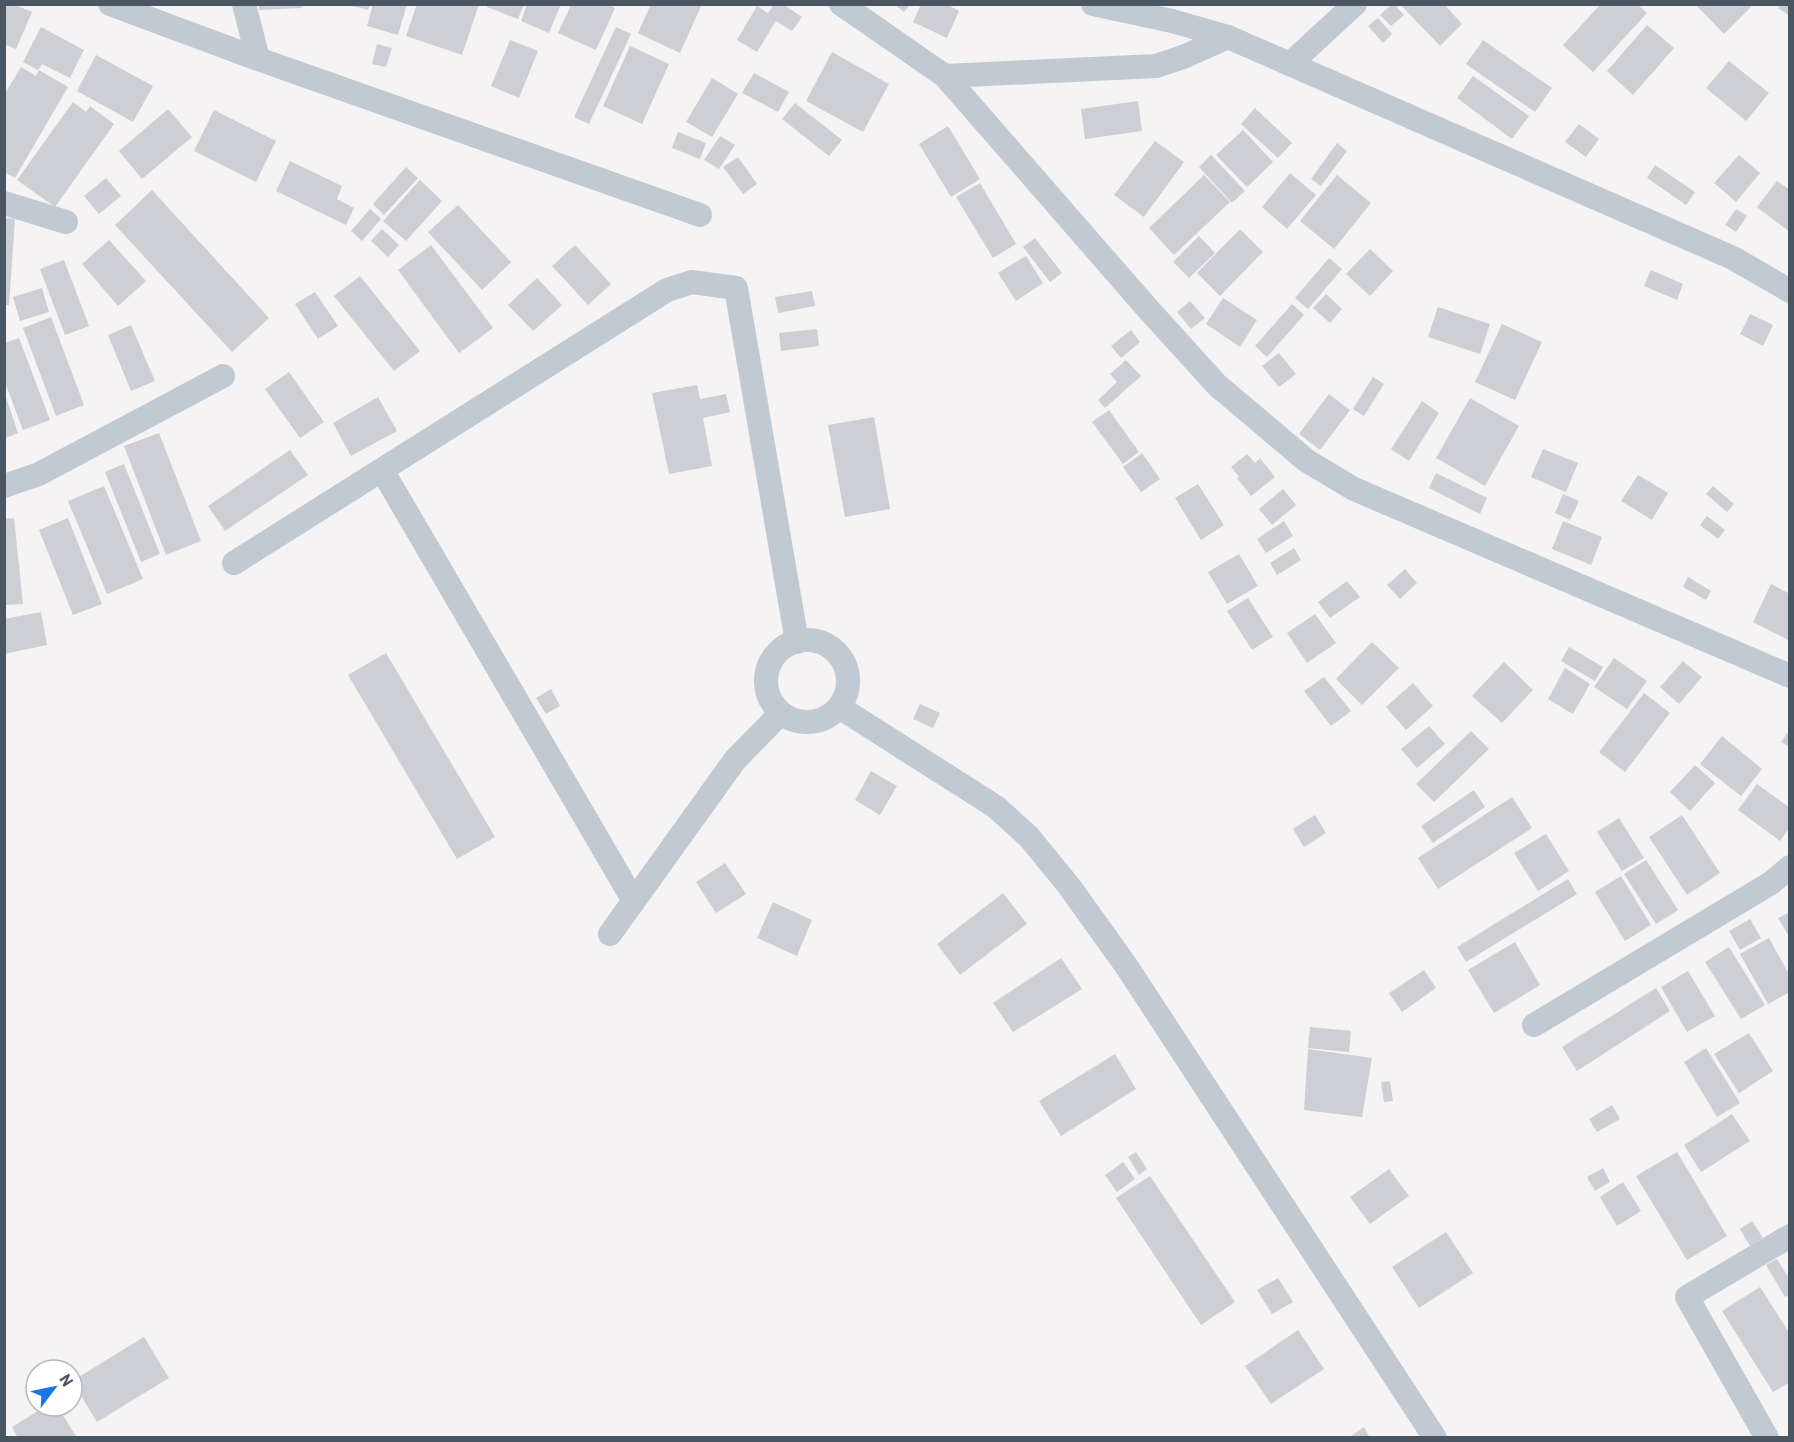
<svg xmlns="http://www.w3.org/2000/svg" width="1794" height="1442" font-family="Barlow,sans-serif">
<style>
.building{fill:#cdcfd5}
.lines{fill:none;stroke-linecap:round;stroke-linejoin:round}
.minor{stroke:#c1cad2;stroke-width:24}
</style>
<rect width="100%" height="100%" fill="#f5f3f3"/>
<path class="building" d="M4,4h9l19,8 -16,37 -12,-5z
M259,4h42l1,4 -43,2z
M346,4h24l-2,6z
M373,4h34l-9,31 -31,-9z
M417,4h62l-17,51 -56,-19z
M487,4h37l-6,15 -31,-12z
M527,4h34l-12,29 -28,-12z
M651,4h51l-22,49 -42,-20z
M774,4h9l19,13 -10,14 -16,-10 -19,31 -20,-12 20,-34 11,7z
M921,4h25l13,7 -12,27 -34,-16z
M1392,4h2l10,11 -13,11 -11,-11z
M1400,4h44l18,20 -22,22z
M1695,4h54l2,3 -27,27z
M1781,4h9v12l-12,-8z
M571,5h37l7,3 -19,42 -38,-17z
M895,5h15l-6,7z
M1600,5h38l9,8 -54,59 -30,-27z
M1378,18l14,16 -9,9 -15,-17z
M1647,25l27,23 -41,47 -26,-24z
M41,27l43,23 -14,28 -28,-14 -4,6 -15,-8z
M616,27l15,7 -42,90 -15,-7z
M510,40l28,11 -19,47 -28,-12z
M1483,40l69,48 -17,24 -69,-48z
M377,44l15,4 -6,19 -14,-3z
M630,46l39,18 -27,60 -39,-18z
M832,52l57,32 -26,48 -57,-31z
M96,55l57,31 -20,36 -56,-31z
M1729,61l40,32 -23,28 -40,-33z
M21,67l15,9 3,-6 29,17 -53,91 -11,-6v-77z
M754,73l35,19 -11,20 -36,-19z
M1473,76l56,40 -17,23 -55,-41z
M712,78l26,16 -26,43 -26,-15z
M1138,101l4,30 -57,8 -4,-30z
M73,102l13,10 4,-6 24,18 -59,83 -38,-27z
M795,103l47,37 -13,16 -47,-37z
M1255,108l37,35 -14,15 -37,-34z
M168,109l24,28 -50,42 -23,-28z
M214,110l62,31 -20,41 -62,-31z
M1579,124l20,15 -13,18 -21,-15z
M948,126l32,53 -29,18 -32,-53z
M1243,130l30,32 -26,25 -31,-32z
M678,132l28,11 -6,16 -28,-11z
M720,136l15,9 -16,24 -15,-9z
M1155,141l29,21 -40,55 -30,-22z
M1337,143l10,8 -26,35 -10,-7z
M1211,155l34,36 -13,12 -33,-36z
M1739,155l21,18 -24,29 -22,-19z
M738,157l19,27 -14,10 -20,-27z
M290,161l52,25 -5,13 17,9 -8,17 -70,-34z
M1655,165l40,27 -9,13 -39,-27z
M406,167l12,11 -34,37 -11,-11z
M1290,173l26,22 -29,34 -25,-22z
M1204,175l26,27 -56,53 -25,-27z
M1337,175l34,28 -37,46 -34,-28z
M106,178l15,18 -22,18 -15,-18z
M420,180l22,21 -36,40 -23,-20z
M1777,181l13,9v42l-33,-25z
M980,183l36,61 -23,14 -37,-61z
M152,190l117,128 -37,34 -117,-127z
M458,205l53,57 -29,28 -54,-58z
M370,209l11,10 -19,22 -11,-10z
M1736,209l11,7 -11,16 -11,-7z
M4,218l11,1 -6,86h-5z
M382,229l17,16 -11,12 -17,-16z
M1240,229l23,23 -43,44 -23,-23z
M1199,236l16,17 -26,25 -16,-16z
M1035,238l27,35 -12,9 -27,-35z
M109,240l37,41 -28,25 -36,-42z
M431,245l62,83 -34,25 -61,-83z
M575,245l36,39 -23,21 -36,-39z
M1370,249l23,22 -23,25 -24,-22z
M1026,256l17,27 -27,18 -18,-28z
M1329,258l13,11 -34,40 -13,-11z
M64,260l25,66 -24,9 -25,-66z
M1651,270l32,14 -6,16 -33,-14z
M360,276l60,75 -26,20 -60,-75z
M537,278l25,27 -29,26 -25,-26z
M42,288l7,24 -29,9 -7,-24z
M812,291l3,15 -37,7 -3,-16z
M315,292l23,34 -20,13 -23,-35z
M1326,294l16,15 -12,14 -17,-15z
M1223,298l34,22 -17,27 -34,-23z
M1190,301l15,17 -14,11 -14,-17z
M1292,304l12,11 -37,42 -12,-11z
M1438,307l52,17 -10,30 -52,-17z
M1750,314l23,11 -10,21 -23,-12z
M51,317l33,88 -28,11 -33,-88z
M1502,324l40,18 -27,58 -40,-18z
M131,325l24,56 -24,10 -23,-56z
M817,329l2,17 -38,5 -2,-18z
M1131,330l9,12 -19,16 -10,-12z
M19,338l31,82 -27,10 -19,-50v-37z
M1279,353l17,21 -17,13 -17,-21z
M1126,360l15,16 -36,32 -7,-8 19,-18 -7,-8z
M289,372l35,50 -24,16 -35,-49z
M1373,377l11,7 -20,32 -11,-7z
M697,385l3,14 26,-5 4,18 -27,6 9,48 -43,8 -17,-81z
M5,394l13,39 -13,5z
M1329,394l21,16 -30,40 -21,-16z
M378,397l19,34 -46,25 -18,-33z
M1470,398l49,28 -34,60 -49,-28z
M1422,401l17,12 -30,48 -18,-12z
M1109,410l30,42 -16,12 -31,-42z
M874,417l16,92 -45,8 -17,-92z
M159,433l42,108 -35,14 -42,-109z
M1543,449l35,14 -12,29 -35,-15z
M290,450l18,25 -83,56 -17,-25z
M1142,453l18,26 -19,13 -18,-25z
M1247,454l8,9 5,-5 15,19 -24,19 -14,-18 2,-1 -8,-10z
M124,464l36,90 -19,8 -36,-90z
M1436,473l51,25 -7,16 -51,-26z
M1638,475l30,18 -16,27 -31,-19z
M1198,484l26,41 -23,15 -26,-42z
M104,486l39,93 -36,15 -39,-93z
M1713,486l21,18 -7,8 -21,-18z
M1283,489l13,16 -24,20 -13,-16z
M1563,494l16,7 -9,19 -15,-7z
M1707,516l18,14 -7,9 -18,-14z
M14,518l9,86 -19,1v-86z
M68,518l34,86 -29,11 -34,-85z
M1284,521l9,15 -27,17 -9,-14z
M1563,521l39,16 -11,28 -39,-16z
M1294,548l7,12 -24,15 -7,-12z
M1239,554l19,32 -31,18 -19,-32z
M1405,569l12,14 -17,16 -13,-14z
M1688,577l23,14 -5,9 -23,-13z
M1347,581l13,16 -30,21 -12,-16z
M1771,584l19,10v47l-37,-19z
M1248,598l25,39 -21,13 -25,-39z
M41,612l6,33 -43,9v-35z
M1315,614l21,29 -29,20 -20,-30z
M1372,642l27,26 -37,37 -26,-26z
M1569,647l34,20 -8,14 -34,-20z
M386,653l109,184 -38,22 -109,-184z
M1614,658l33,23 -20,28 -33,-22z
M1683,661l19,16 -23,27 -19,-17z
M1504,662l29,28 -31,33 -30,-27z
M1565,668l25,16 -17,30 -25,-15z
M1324,677l27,34 -20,15 -27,-35z
M1413,683l20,23 -27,24 -20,-23z
M551,689l9,17 -14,8 -10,-16z
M1644,693l26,20 -45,59 -26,-20z
M920,704l20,9 -7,15 -20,-9z
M1429,726l16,18 -28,24 -16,-19z
M1790,729v18l-9,-5z
M1471,731l18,18 -55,53 -18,-18z
M1722,736l40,33 -21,27 -41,-32z
M1695,765l20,18 -25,28 -20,-19z
M871,771l26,15 -17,29 -25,-15z
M1757,784l33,24v19l-10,14 -42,-31z
M1474,790l11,17 -52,36 -12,-17z
M1512,797l20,31 -94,61 -20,-31z
M1315,815l11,18 -22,14 -11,-18z
M1682,815l38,58 -33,22 -38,-58z
M1619,818l25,40 -22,13 -25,-39z
M1546,834l23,37 -31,20 -24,-38z
M1646,860l32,50 -22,14 -32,-50z
M725,863l21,31 -30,19 -20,-31z
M1621,876l30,49 -26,16 -30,-49z
M1568,879l9,15 -111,68 -9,-15z
M1003,893l24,31 -67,51 -23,-31z
M773,902l39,18 -15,36 -40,-18z
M1790,912v26l-12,-20z
M1750,919l11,19 -21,12 -11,-19z
M1769,938l21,38v16l-22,12 -28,-50z
M1515,942l25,43 -46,28 -26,-43z
M1729,947l36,58 -24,14 -36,-57z
M1061,958l21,31 -69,43 -20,-29z
M1424,970l12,18 -34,24 -13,-19z
M1688,971l27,45 -28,16 -26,-45z
M1656,988l14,23 -93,60 -15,-24z
M1310,1027l41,4 -2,21 -41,-4z
M1749,1033l24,38 -34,22 -25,-39z
M1706,1048l34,55 -23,14 -33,-55z
M1308,1049l64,9 -10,59 -58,-7z
M1115,1054l21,35 -75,47 -22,-35z
M1390,1081l3,20 -9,1 -3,-20z
M1612,1105l8,14 -23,13 -8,-13z
M1732,1114l18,27 -49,31 -17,-27z
M1136,1152l11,17 -8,6 -11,-18z
M1677,1152l50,84 -40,24 -51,-84z
M1123,1162l12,17 -18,13 -12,-17z
M1603,1168l7,14 -15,9 -8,-14z
M1389,1169l20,27 -39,28 -20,-27z
M1150,1176l85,126 -34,23 -85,-127z
M1623,1182l18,29 -24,15 -17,-29z
M1752,1221l11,17 -13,8 -10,-17z
M1446,1232l27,41 -54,35 -27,-41z
M1777,1259l13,21v14l-5,3 -19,-32z
M1278,1278l15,24 -21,12 -15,-24z
M1760,1287l30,47v48l-17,10 -51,-81z
M1298,1330l26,39 -53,35 -26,-38z
M144,1337l25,41 -72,44 -25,-41z
M46,1406h11l19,30 -58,2 -6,-11z
M1364,1427l6,11h-22z"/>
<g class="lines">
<path class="minor" d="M110,4l148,55 442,156
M244,4l14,55
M841,4l104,72 211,-10 27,-9 45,-20
M1093,4l79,17 56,16 505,221 57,33
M1291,63l64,-59
M945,76l203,233 69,76 90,76 47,28 436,187
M4,203l62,19
M382,470l252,431
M4,486l35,-12 184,-98
M234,563l433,-273 25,-8 44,6 61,354
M766 681a41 41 0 1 1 82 0a41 41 0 1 1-82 0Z
M839,707l157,100 33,30 40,49 58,81 308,471
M610,934l125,-174 46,-47
M1534,1025l237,-142 19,-16
M1767,1438l-80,-141 103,-61"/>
</g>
<rect width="1794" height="1442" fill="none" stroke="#4a5661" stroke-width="12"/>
<g transform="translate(54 1388) rotate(58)"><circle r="28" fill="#ffffff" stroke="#b7bbc0" stroke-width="1.5"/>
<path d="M0-4.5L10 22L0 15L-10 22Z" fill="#1a73e8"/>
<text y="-9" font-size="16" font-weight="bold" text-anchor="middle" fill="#4a5661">N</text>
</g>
</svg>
